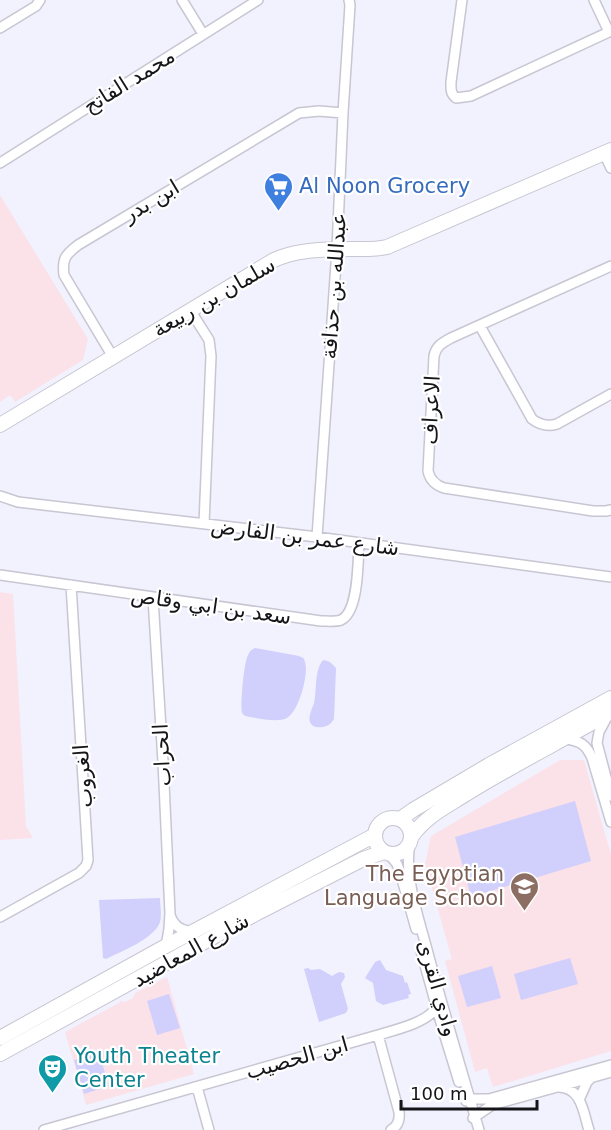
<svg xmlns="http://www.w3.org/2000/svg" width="611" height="1130" font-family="'DejaVu Sans',Vazirmatn,sans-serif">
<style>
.education{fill:#fbe1e8}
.green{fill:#d1cffc}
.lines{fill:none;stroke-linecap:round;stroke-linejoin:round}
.street-casing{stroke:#c7c6d2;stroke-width:12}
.secondary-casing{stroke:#c7c6d2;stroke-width:16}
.street{stroke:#fff;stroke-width:9}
.secondary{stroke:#fff;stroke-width:14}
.labels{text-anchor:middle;stroke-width:4.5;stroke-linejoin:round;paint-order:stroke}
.street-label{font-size:21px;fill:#151519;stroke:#fff}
.shop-label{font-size:21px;fill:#366cbe;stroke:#fff;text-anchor:start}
.education-label{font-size:21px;fill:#785e54;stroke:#fff;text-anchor:end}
.culture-label{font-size:21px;fill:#0d838f;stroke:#fff;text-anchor:start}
</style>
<rect width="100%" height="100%" fill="#f2f2fe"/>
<path class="education" d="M0,195l88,144 -5,21 -68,42 -5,-7 -10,7z
M0,592l13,2 13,232 7,12 -33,2z
M560,760h24l27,95v196l-118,36 -6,-19 -12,4 -30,-111 7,-2 -27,-95 6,-28z
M167,977l27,97 -108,31 -21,-73 54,-29 2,-2 4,1 8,-4 2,-5z"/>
<path class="green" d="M255,648l44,8c4,2 5,1 6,6 4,12 -6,49 -18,56 -9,5 -31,0 -42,-2l-3,-3c-2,-8 2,-51 6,-58 2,-4 3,-5 7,-7z
M324,660l6,2 6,6 -2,51c-3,5 -6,7 -11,8 -5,1 -11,0 -13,-5 -2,-5 2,-13 4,-19 3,-13 0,-30 8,-42z
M575,801l16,60 -120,36 -16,-60z
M160,898c0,8 2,16 0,24 -6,17 -38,29 -54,37l-3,-1 -4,-58z
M570,958l8,26 -57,16 -7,-26z
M380,960l6,10 17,6 2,7 2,-1 4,12 -3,1 1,3 -26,7 -7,-4 -3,-18 -8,-5 10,-16z
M492,966l9,32 -34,9 -9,-31z
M308,968l3,2 9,-1 12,7 7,-4 5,1 1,4 -4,7 7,25 -2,4 -27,9 -15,-53z
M169,994l11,34 -23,7 -10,-34z
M99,1053l10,33 -25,8 -10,-34z"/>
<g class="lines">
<defs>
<path id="street" d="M182,0l21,34
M462,0l-11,82c0,6 -1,11 5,16l15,-2 140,-65
M594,0l15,32
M0,28l36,-22 4,-6
M604,153l7,15
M0,163l258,-163
M611,266l-160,72c-9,5 -15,8 -17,18l-6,115c2,9 7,14 16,17l149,23h13l5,-1
M190,310l19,30 2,16 -7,168
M480,326l52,93c8,6 16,8 25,5l54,-30
M113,357l-49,-82c-2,-16 1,-20 14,-30l221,-132 20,-2 24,2
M0,496l18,6 299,35 294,40
M317,537l20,-288 6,-136 7,-108 -1,-5
M0,575l321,46c6,0 14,1 20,-1 18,-8 17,-60 18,-77
M153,598l10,164 7,151 -1,16 -3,17
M608,715l-9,17 -2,11 14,53
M566,739c14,2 20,5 26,19l19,64
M410,844c-7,32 11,81 19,113 16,58 33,115 50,173
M389,854l8,10 3,8 16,57
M170,915c4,12 11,15 23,17
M0,917l79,-44 7,-7 2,-6 -17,-275
M421,951l22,79 16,52
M378,1035l21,77c1,8 -1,14 -8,18
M197,1087l12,43
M559,1087c23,1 24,25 30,43
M579,1100l8,-18 5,-5
M466,1101l4,-2h19l122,-34
M473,1118l19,-13 119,-33
M44,1130l334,-95c17,-5 48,-12 58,-27l-1,-5"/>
<path id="secondary" d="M0,425l274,-165c24,-11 48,-10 75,-11 13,0 25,1 38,-2l224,-97
M375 836a18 18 0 1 1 36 0a18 18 0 1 1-36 0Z
M400,819l13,-9 76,-45 122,-67
M412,836c14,-20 34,-29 54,-42 47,-29 97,-54 145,-82
M0,1038l166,-92 209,-111
M0,1054l257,-141 106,-54 21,-7"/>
</defs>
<use href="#street" class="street-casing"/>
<use href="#secondary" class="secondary-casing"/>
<use href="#street" class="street"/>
<use href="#secondary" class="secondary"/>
</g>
<defs>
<symbol id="supermarket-pin" viewBox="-11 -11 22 30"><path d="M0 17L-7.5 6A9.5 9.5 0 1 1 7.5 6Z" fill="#3f7fe0" stroke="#fff"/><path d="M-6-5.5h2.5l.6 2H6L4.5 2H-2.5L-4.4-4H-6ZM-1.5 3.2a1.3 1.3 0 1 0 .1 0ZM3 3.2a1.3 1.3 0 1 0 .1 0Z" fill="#fff"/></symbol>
<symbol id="school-pin" viewBox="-11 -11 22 30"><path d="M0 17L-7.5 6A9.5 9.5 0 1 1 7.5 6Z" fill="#8d6e63" stroke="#fff"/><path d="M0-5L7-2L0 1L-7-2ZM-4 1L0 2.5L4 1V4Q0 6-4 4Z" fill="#fff"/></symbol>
<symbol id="theatre-pin" viewBox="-11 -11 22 30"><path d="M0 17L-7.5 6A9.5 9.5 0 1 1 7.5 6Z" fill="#0f9aa8" stroke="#fff"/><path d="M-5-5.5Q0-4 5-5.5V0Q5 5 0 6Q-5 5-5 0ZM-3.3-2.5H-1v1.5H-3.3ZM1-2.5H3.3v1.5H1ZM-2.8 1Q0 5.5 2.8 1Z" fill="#fff"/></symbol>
</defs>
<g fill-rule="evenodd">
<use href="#supermarket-pin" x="262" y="170" width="33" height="45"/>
<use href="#school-pin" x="508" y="870" width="33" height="45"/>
<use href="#theatre-pin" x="36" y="1052" width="33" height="45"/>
</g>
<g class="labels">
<g class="street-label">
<text transform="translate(129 81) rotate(-32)" y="7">محمد الفاتح</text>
<text transform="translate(151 201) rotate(-31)" y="7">ابن بدر</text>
<text transform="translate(334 286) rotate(-86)" y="7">عبدالله بن حذافة</text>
<text transform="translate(214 297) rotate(-30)" y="7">سلمان بن ربيعة</text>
<text transform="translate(431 410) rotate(-87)" y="7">الاعراف</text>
<text transform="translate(305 537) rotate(7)" y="7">شارع عمر بن الفارض</text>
<text transform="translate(211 606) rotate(8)" y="7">سعد بن ابي وقاص</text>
<text transform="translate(162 755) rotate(-93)" y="7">الحراب</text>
<text transform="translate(83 776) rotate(-94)" y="7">الغروب</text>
<text transform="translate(191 950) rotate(-29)" y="7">شارع المعاضيد</text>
<text transform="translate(438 988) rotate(74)" y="7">وادي القرى</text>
<text transform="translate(297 1058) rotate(-16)" y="7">ابن الحصيب</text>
</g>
<g class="shop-label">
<text x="299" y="193">Al Noon Grocery</text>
</g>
<g class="education-label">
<text x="504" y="881">The Egyptian<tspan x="504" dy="24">Language School</tspan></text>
</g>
<g class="culture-label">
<text x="74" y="1063">Youth Theater<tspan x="74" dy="24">Center</tspan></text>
</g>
</g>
<path d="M401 1100v9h136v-9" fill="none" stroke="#151519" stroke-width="3"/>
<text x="410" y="1100" font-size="18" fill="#151519" stroke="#ffffff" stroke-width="4.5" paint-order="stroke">100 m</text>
</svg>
